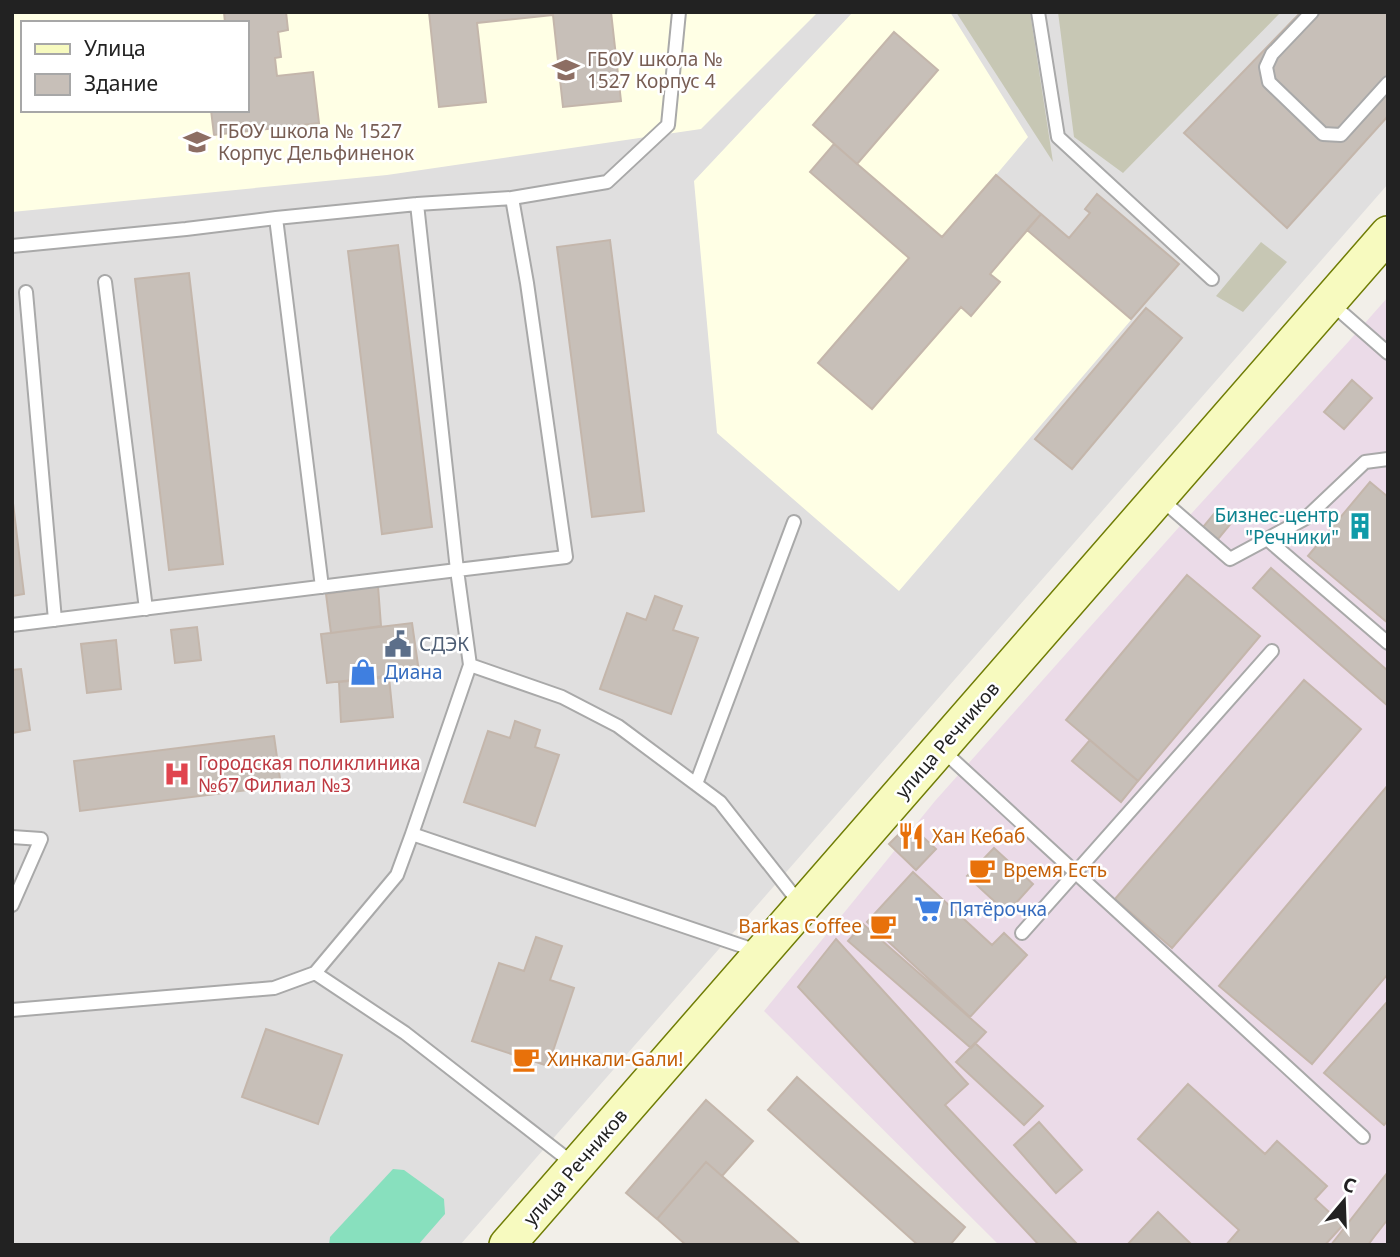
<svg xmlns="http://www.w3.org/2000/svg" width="1400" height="1257" font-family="'Noto Sans',sans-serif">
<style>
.residential{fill:#e0dfdf;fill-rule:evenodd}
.industrial{fill:#ebdbe8}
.education{fill:#ffffe5;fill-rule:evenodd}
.construction{fill:#c7c7b4}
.pitch{fill:#88e0be}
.building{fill:#c7bfb8;stroke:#c4b6ab;stroke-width:2}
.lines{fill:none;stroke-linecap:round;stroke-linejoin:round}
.lane-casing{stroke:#a9a9a9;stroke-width:16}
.secondary-casing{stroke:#707d05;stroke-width:38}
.lane{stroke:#fff;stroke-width:12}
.secondary{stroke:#f7fabf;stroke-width:35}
.labels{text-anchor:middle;stroke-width:5;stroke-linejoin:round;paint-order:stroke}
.education-label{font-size:19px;fill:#785e54;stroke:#fff;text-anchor:start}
.culture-label{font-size:19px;fill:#0d838f;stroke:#fff;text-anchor:end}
.service-label{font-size:19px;fill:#4e5e75;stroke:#fff;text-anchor:start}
.shop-label{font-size:19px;fill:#366cbe;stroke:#fff;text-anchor:start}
.street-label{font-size:19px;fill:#222;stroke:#fff}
.health-label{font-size:19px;fill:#be3a42;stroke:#fff;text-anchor:start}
.food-label{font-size:19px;fill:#c56008;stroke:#fff;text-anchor:start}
</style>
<rect width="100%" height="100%" fill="#f2efe9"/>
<path class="residential" d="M12,12h1376v172l-928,1061h-448zM23,23h224v87h-224z"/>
<path class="industrial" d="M1388,297v948h-389l-235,-234 171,-210 245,-275 169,-185z"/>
<path class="education" d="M12,12h806l-117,117 -314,46 -375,37zM23,23h224v87h-224z
M853,12h97l78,125 -32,38 73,63 21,-24 -5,-5 12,-15 82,70 -280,327 -182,-158 -23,-252z"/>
<path class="construction" d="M956,12h74l23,150z
M1058,12h223l-158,161 -49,-36z
M1261,242l26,20 -44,50 -27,-16z"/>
<path class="pitch" d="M393,1169l11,1 40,29 1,15 -27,31h-89l1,-8z"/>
<path class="building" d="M224,12h62l2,18 -10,2 3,25 -6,1 2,18 36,-4 6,51 -105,12 -3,-25h36v-87h-22z
M429,12h182l10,89 -58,6 -10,-92 -76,8 9,79 -47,5z
M1301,12h87v104l-101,112 -103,-95z
M894,32l44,38 -81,94 -44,-39z
M834,144l108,93 54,-62 45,39 -51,60 10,8 -29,34 -10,-9 -89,102 -54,-46 91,-105 -99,-86z
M1097,194l82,70 -48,55 -104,-89 14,-16 28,24 21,-25 -5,-4z
M610,240l34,271 -52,6 -35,-270z
M398,245l34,282 -50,7 -34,-283z
M189,273l34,291 -54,6 -34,-291z
M1146,308l36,30 -110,131 -37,-30z
M1352,380l20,18 -28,31 -20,-17z
M1370,482l18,15v126l-80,-67z
M12,495l12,99 -12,2z
M1218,509l15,12 -15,18 -15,-12z
M1271,568l117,103v35l-135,-118z
M1187,575l73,61 -122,145 -72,-61z
M378,586l3,40 -50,7 -5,-39z
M655,596l27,10 -9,24 25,8 -27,76 -71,-25 27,-76 19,7z
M412,623l7,49 -92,11 -6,-49z
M197,627l4,33 -26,3 -4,-33z
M116,640l5,49 -34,4 -6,-49z
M21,669l9,61 -18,3v-63z
M389,677l4,40 -52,5 -2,-40z
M1304,680l57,49 -189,219 -57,-49z
M515,721l25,9 -5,17 24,8 -24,71 -71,-24 24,-71 22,7z
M274,736l7,50 -201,25 -6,-50z
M1090,740l48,41 -17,21 -49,-41z
M1388,785v189l-76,90 -93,-78z
M909,824l27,25 -20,21 -27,-26z
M994,848l39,36 -26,29 -40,-37z
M913,872l79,73 12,-12 23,22 -57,62 -103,-95z
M863,924l123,108 -15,16 -123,-107z
M536,937l26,9 -12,34 24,8 -26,78 -76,-25 27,-78 25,8z
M836,939l132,145 -23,21 133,140h-39l-241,-258z
M1388,1001v119l-4,5 -60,-52z
M266,1029l76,26 -24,69 -76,-27z
M975,1043l68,63 -19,19 -68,-63z
M797,1077l168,150 -15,18h-32l-150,-135z
M1188,1084l77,70 12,-13 50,45 -12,13 28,26 -18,20h-99l13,-15 -101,-91z
M706,1100l47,41 -31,35 -16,-14 -49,57 -31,-26z
M1039,1122l43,48 -26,23 -42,-48z
M706,1162l16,14 79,69h-115l-29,-26z
M1388,1172v47l-14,18 -6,8h-37z
M1158,1212l34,33h-65z"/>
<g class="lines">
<defs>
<path id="lane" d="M1038,12l20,125 154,142
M1312,12l-40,42 -6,13 3,15 54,52 18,1 47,-52
M512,198l15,85 39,274 -109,13 -40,-366z
M512,198l95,-16 61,-57 11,-113
M276,218l141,-14
M12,246l174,-17 90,-11 46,369
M105,282l41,327
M26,292l29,328
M1332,304l56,49
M1162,500l68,59 76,-41 59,-56 23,-3
M1267,539l121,104
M12,625l445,-55 13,95
M940,748l423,389
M696,784l98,-262
M412,834l58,-169 92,32 56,29 102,76 81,103
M12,837l29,2 -29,66
M1022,933l250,-282
M315,973l82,-98 15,-41 345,117
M12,1010l262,-22 41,-15 90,60 170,132"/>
<path id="secondary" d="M507,1245l881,-1011"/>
</defs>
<use href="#lane" class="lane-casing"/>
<use href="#secondary" class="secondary-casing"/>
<use href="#lane" class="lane"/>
<use href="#secondary" class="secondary"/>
</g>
<defs>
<symbol id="school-bare" viewBox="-9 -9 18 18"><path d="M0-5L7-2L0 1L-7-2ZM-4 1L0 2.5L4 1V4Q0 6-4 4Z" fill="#8d6e63" stroke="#fff" stroke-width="2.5" paint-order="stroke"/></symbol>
<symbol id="building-bare" viewBox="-9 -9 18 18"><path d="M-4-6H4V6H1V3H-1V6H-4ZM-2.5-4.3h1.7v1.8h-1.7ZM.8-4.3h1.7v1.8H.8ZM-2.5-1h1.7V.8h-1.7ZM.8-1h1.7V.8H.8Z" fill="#0f9aa8" stroke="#fff" stroke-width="2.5" paint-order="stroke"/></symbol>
<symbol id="civic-bare" viewBox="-9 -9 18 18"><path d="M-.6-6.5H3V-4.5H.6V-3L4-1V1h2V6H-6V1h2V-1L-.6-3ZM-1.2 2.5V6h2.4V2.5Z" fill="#5c6f8a" stroke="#fff" stroke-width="2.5" paint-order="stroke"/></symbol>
<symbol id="shop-bare" viewBox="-9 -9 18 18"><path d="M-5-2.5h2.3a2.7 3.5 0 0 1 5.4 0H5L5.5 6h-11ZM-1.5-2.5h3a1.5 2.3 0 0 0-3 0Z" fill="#3f7fe0" stroke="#fff" stroke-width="2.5" paint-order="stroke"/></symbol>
<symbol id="hospital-bare" viewBox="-9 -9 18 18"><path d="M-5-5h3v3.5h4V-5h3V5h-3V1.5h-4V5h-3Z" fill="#e0444e" stroke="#fff" stroke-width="2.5" paint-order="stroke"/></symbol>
<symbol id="restaurant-bare" viewBox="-9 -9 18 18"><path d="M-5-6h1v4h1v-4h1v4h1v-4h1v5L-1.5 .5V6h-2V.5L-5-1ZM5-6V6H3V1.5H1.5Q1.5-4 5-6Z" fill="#e8710a" stroke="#fff" stroke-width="2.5" paint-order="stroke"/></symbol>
<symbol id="cafe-bare" viewBox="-9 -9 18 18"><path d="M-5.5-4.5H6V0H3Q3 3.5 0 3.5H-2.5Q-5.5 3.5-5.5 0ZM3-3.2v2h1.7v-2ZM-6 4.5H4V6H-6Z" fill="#e8710a" stroke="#fff" stroke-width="2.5" paint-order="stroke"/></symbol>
<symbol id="supermarket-bare" viewBox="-9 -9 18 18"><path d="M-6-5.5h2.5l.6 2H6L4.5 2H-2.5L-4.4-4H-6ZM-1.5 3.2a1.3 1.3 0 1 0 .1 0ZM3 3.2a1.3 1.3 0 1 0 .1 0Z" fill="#3f7fe0" stroke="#fff" stroke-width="2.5" paint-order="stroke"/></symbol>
</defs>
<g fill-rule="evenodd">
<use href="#school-bare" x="547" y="51" width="38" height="38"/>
<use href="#school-bare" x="178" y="123" width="38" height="38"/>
<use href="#building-bare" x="1341" y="507" width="38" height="38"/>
<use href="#civic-bare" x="379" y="625" width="38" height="38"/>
<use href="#shop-bare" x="344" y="653" width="38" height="38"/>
<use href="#hospital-bare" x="158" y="755" width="38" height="38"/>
<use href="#restaurant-bare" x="892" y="817" width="38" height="38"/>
<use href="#cafe-bare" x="963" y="851" width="38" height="38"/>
<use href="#supermarket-bare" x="909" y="890" width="38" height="38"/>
<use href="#cafe-bare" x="864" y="907" width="38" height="38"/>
<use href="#cafe-bare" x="507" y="1040" width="38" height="38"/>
</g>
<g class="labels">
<g class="education-label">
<text x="587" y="66">ГБОУ школа №<tspan x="587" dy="22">1527 Корпус 4</tspan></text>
<text x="218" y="138">ГБОУ школа № 1527<tspan x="218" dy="22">Корпус Дельфиненок</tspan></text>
</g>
<g class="culture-label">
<text x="1339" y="522">Бизнес-центр<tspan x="1339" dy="22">"Речники"</tspan></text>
</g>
<g class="service-label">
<text x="419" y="651">СДЭК</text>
</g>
<g class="shop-label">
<text x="384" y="679">Диана</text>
<text x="949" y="916">Пятёрочка</text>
</g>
<g class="street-label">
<text transform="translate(947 740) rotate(-49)" y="7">улица Речников</text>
<text transform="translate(575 1167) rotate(-49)" y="7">улица Речников</text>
</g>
<g class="health-label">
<text x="198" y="770">Городская поликлиника<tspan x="198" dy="22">№67 Филиал №3</tspan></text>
</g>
<g class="food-label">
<text x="932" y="843">Хан Кебаб</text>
<text x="1003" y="877">Время Есть</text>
<text x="862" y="933" text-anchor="end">Barkas Coffee</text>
<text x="547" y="1066">Хинкали-Gали!</text>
</g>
</g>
<rect width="1400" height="1257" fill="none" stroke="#222222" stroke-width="28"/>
<rect x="21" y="21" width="228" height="91" fill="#ffffff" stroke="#a7a7a7" stroke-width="2"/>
<rect x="35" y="44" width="35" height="10" fill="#f7fabf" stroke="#a7a7a7" stroke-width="2"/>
<text x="84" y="56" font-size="21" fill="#222222">Улица</text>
<rect x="35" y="74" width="35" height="21" fill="#c7bfb8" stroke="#a7a7a7" stroke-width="2"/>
<text x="84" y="91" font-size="21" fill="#222222">Здание</text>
<g transform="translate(1344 1201) rotate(19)" stroke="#ffffff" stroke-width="5" paint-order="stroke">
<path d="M0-5L12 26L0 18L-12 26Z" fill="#222222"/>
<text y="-10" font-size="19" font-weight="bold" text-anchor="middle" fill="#222222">С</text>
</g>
</svg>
